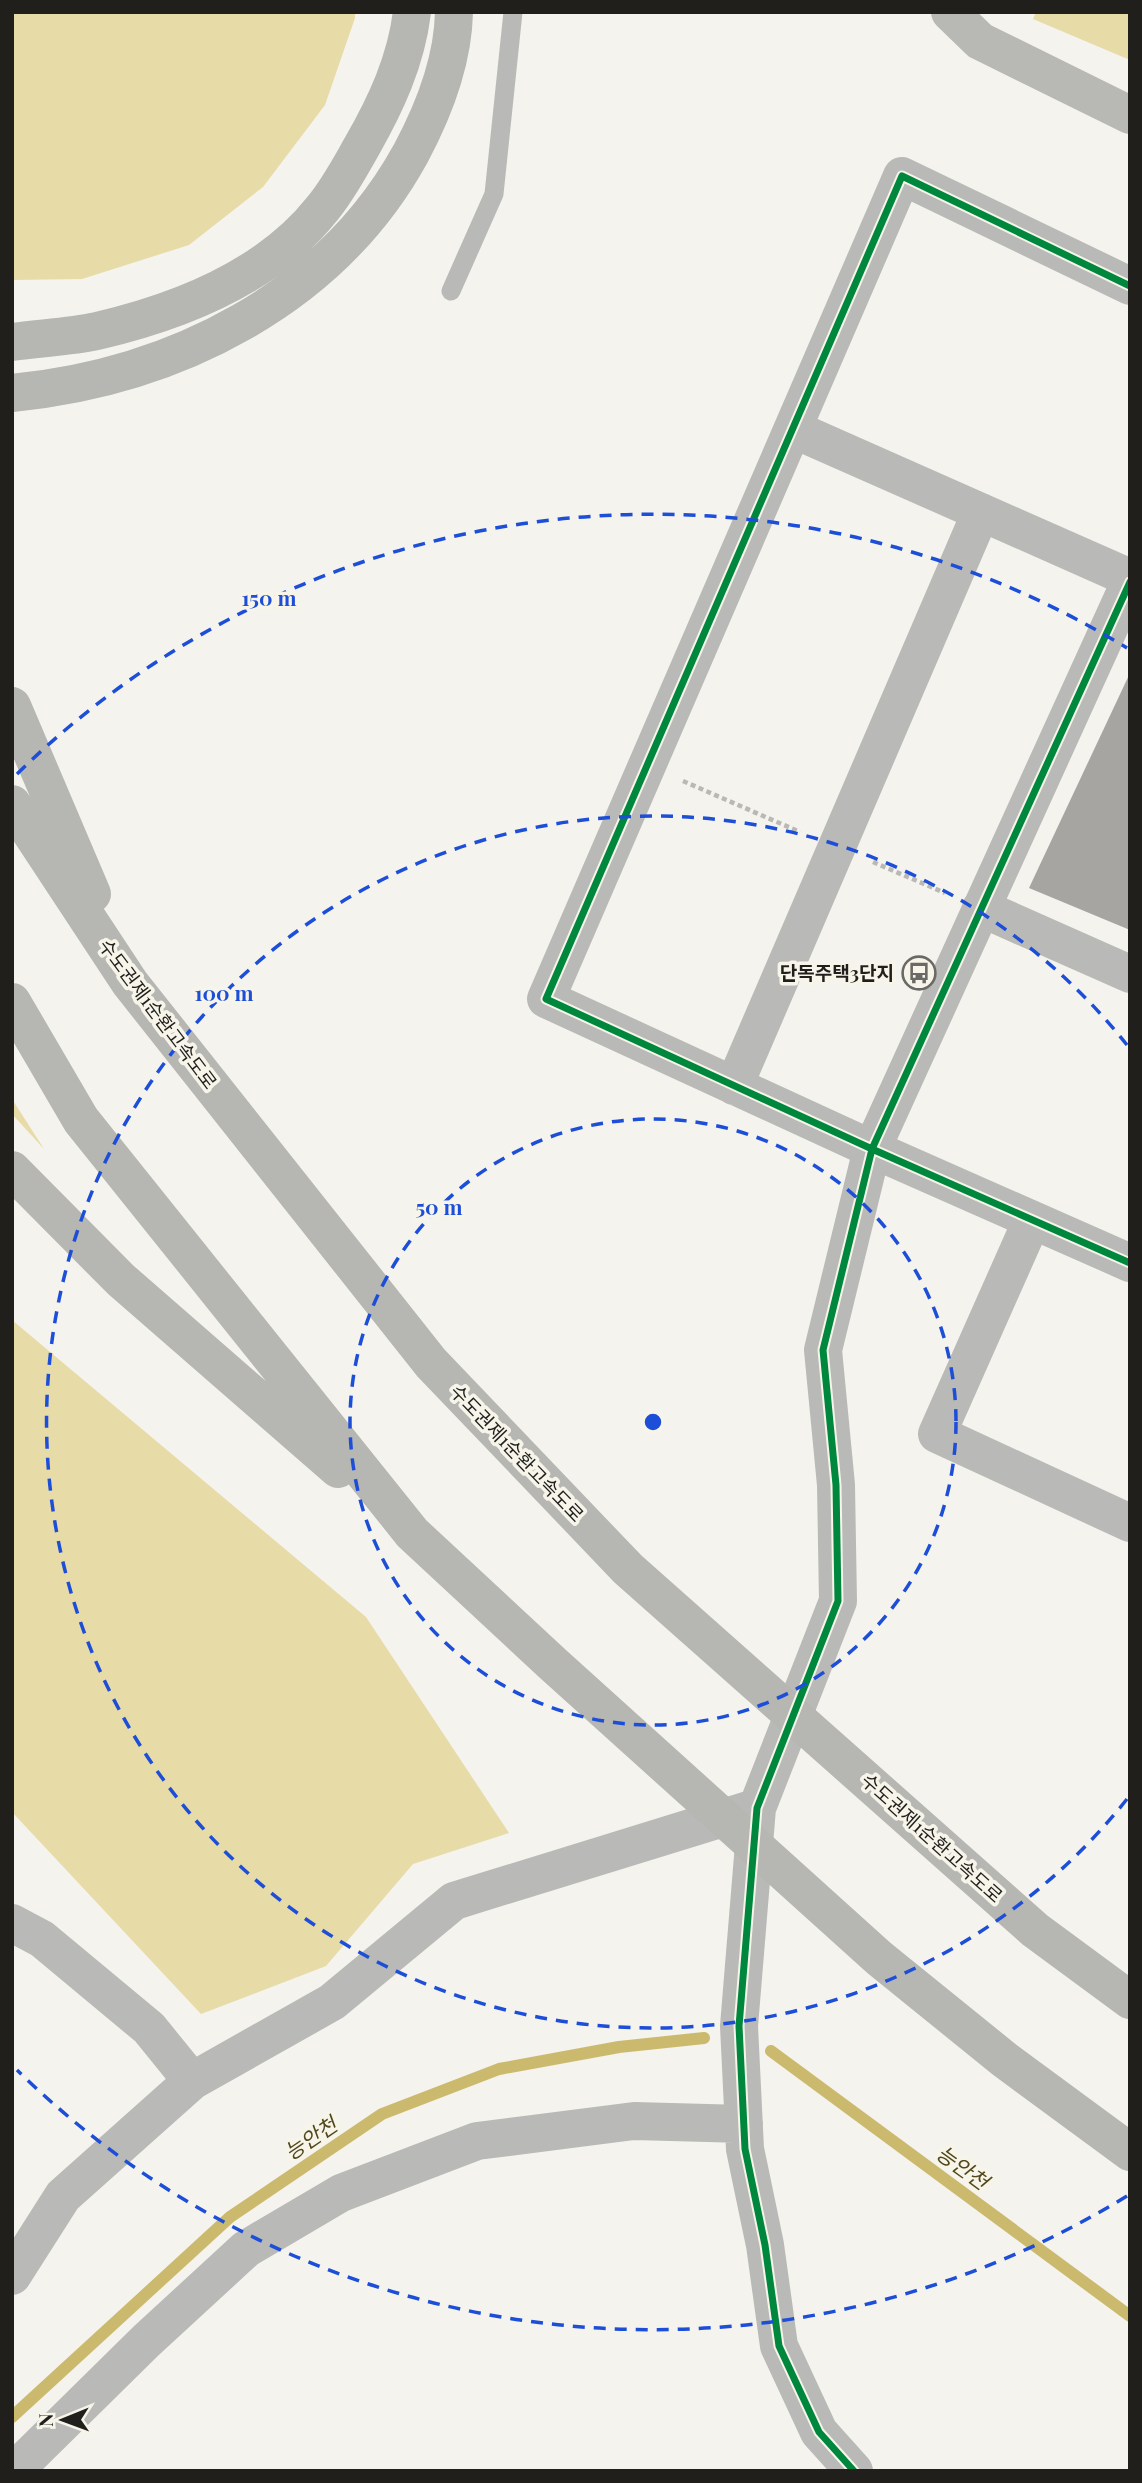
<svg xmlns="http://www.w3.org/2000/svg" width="1142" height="2483" font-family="'Playfair Display','Noto Sans KR',serif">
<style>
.green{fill:#e7dba8}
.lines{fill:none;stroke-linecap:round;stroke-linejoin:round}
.stream{stroke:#cbba6e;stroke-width:12}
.building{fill:#a6a5a1}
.path{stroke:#b8b8b5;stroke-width:4.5;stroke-dasharray:5 3.5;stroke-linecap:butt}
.lane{stroke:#b9b9b7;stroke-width:19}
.street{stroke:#b9b9b7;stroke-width:38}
.secondary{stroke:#b8b8b5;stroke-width:38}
.highway{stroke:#b6b6b2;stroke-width:38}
.cycleway-casing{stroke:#f7f5ea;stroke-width:11}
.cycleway{stroke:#00873e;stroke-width:7}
.ring{fill:none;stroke:#1d4ed8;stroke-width:3.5;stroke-dasharray:12 9}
.labels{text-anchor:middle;stroke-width:7;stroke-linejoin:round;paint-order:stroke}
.poi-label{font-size:19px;font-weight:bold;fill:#201f1c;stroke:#f7f5ea;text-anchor:end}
.street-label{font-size:19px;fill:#201f1c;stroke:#f7f5ea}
.water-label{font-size:21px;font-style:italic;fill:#51471c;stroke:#f7f5ea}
.centre{fill:#1d4ed8;stroke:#f7f5ea;stroke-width:3.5}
.ring-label{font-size:21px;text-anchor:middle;font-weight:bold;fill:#1d4ed8;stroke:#f7f5ea;stroke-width:7;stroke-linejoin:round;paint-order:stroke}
</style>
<rect width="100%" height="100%" fill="#f4f3ed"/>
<path class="green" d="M12,12h343v6l-30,87 -62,82 -74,58 -107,34 -70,1z
M1036,12h94v48l-97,-41z
M12,1099l32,50 -32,-35z
M12,1320l354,297 143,216 -96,31 -87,102 -125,48 -189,-202z"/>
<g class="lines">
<path class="stream" d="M771,2051l359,265
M12,2417l218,-200 152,-103 117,-45 120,-22 85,-9"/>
</g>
<path class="building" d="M1130,673v257l-101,-42z"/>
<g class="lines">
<path class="path" d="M683,781l117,51
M873,862l72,31"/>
<path class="lane" d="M451,291l43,-97 19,-182"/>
<path class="street" d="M1130,286l-228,-110 -356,823 326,150 258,114
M793,429l337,149
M981,908l149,66
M734,1086l247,-574
M1032,1220l-95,214 193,89
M12,1923l30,16 107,89 43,53
M12,2276l51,-80 129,-115 140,-79 122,-101 298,-92
M14,2471l132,-130 100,-92 95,-56 136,-52 157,-20 110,3
M854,2471l-35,-39 -40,-86 -14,-101 -20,-96 -6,-123 18,-218 81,-207 -2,-116 -13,-135 49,-201 258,-567"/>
<path class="secondary" d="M950,12l30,29 150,74"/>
<path class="highway" d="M12,342c28,-4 58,-5 85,-11 82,-19 171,-54 225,-122 16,-19 28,-42 40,-63 24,-42 44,-85 50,-134
M12,393c162,-16 319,-94 399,-240 23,-43 42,-91 43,-141
M12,706l80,188
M12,804l118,179 301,380 197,206 407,361 95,70
M12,1002l69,118 331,413 141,131 326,294 126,102 125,92
M12,1170l109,110 217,189"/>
<defs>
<path id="cycleway" d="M1130,286l-228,-110 -356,823 326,150 258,114
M854,2471l-35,-39 -40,-86 -14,-101 -20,-96 -6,-123 18,-218 81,-207 -2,-116 -13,-135 49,-201 258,-567"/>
</defs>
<use href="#cycleway" class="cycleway-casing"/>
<use href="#cycleway" class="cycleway"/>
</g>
<g class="ring">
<circle cx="653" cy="1422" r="303"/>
<path d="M1127 1799A606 606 0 1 1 1127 1045"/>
<path d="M1127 2196A908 908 0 0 1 17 2070M17 774A908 908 0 0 1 1127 648"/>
</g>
<defs>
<symbol id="bus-ring" viewBox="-11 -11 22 22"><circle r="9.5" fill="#f7f5ea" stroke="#6a6965" stroke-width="1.5"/><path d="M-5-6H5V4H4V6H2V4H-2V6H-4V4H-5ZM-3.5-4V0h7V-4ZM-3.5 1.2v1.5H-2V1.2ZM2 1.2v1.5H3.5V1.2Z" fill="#6a6965"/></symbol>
</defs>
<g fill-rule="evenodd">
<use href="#bus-ring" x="900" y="954" width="38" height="38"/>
</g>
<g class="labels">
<g class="poi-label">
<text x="894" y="980">단독주택3단지</text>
</g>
<g class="street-label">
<text transform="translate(158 1014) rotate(53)" y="7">수도권제1순환고속도로</text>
<text transform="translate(517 1453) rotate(46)" y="7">수도권제1순환고속도로</text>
<text transform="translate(932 1838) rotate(42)" y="7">수도권제1순환고속도로</text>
</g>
<g class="water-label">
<text transform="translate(311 2139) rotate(-34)" y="7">능안천</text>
<text transform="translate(962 2168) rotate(36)" y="7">능안천</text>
</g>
</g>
<circle cx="653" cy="1422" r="10" class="centre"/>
<g class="ring-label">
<text x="269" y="606">150 m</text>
<text x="224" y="1001">100 m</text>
<text x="439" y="1215">50 m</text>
</g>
<rect width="1142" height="2483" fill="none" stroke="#201f1c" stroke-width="28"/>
<g transform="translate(63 2420) rotate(269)" stroke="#f7f5ea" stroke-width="5" paint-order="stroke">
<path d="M0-5L12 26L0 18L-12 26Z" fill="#201f1c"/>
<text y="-10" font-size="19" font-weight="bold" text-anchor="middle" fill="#201f1c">N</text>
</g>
</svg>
